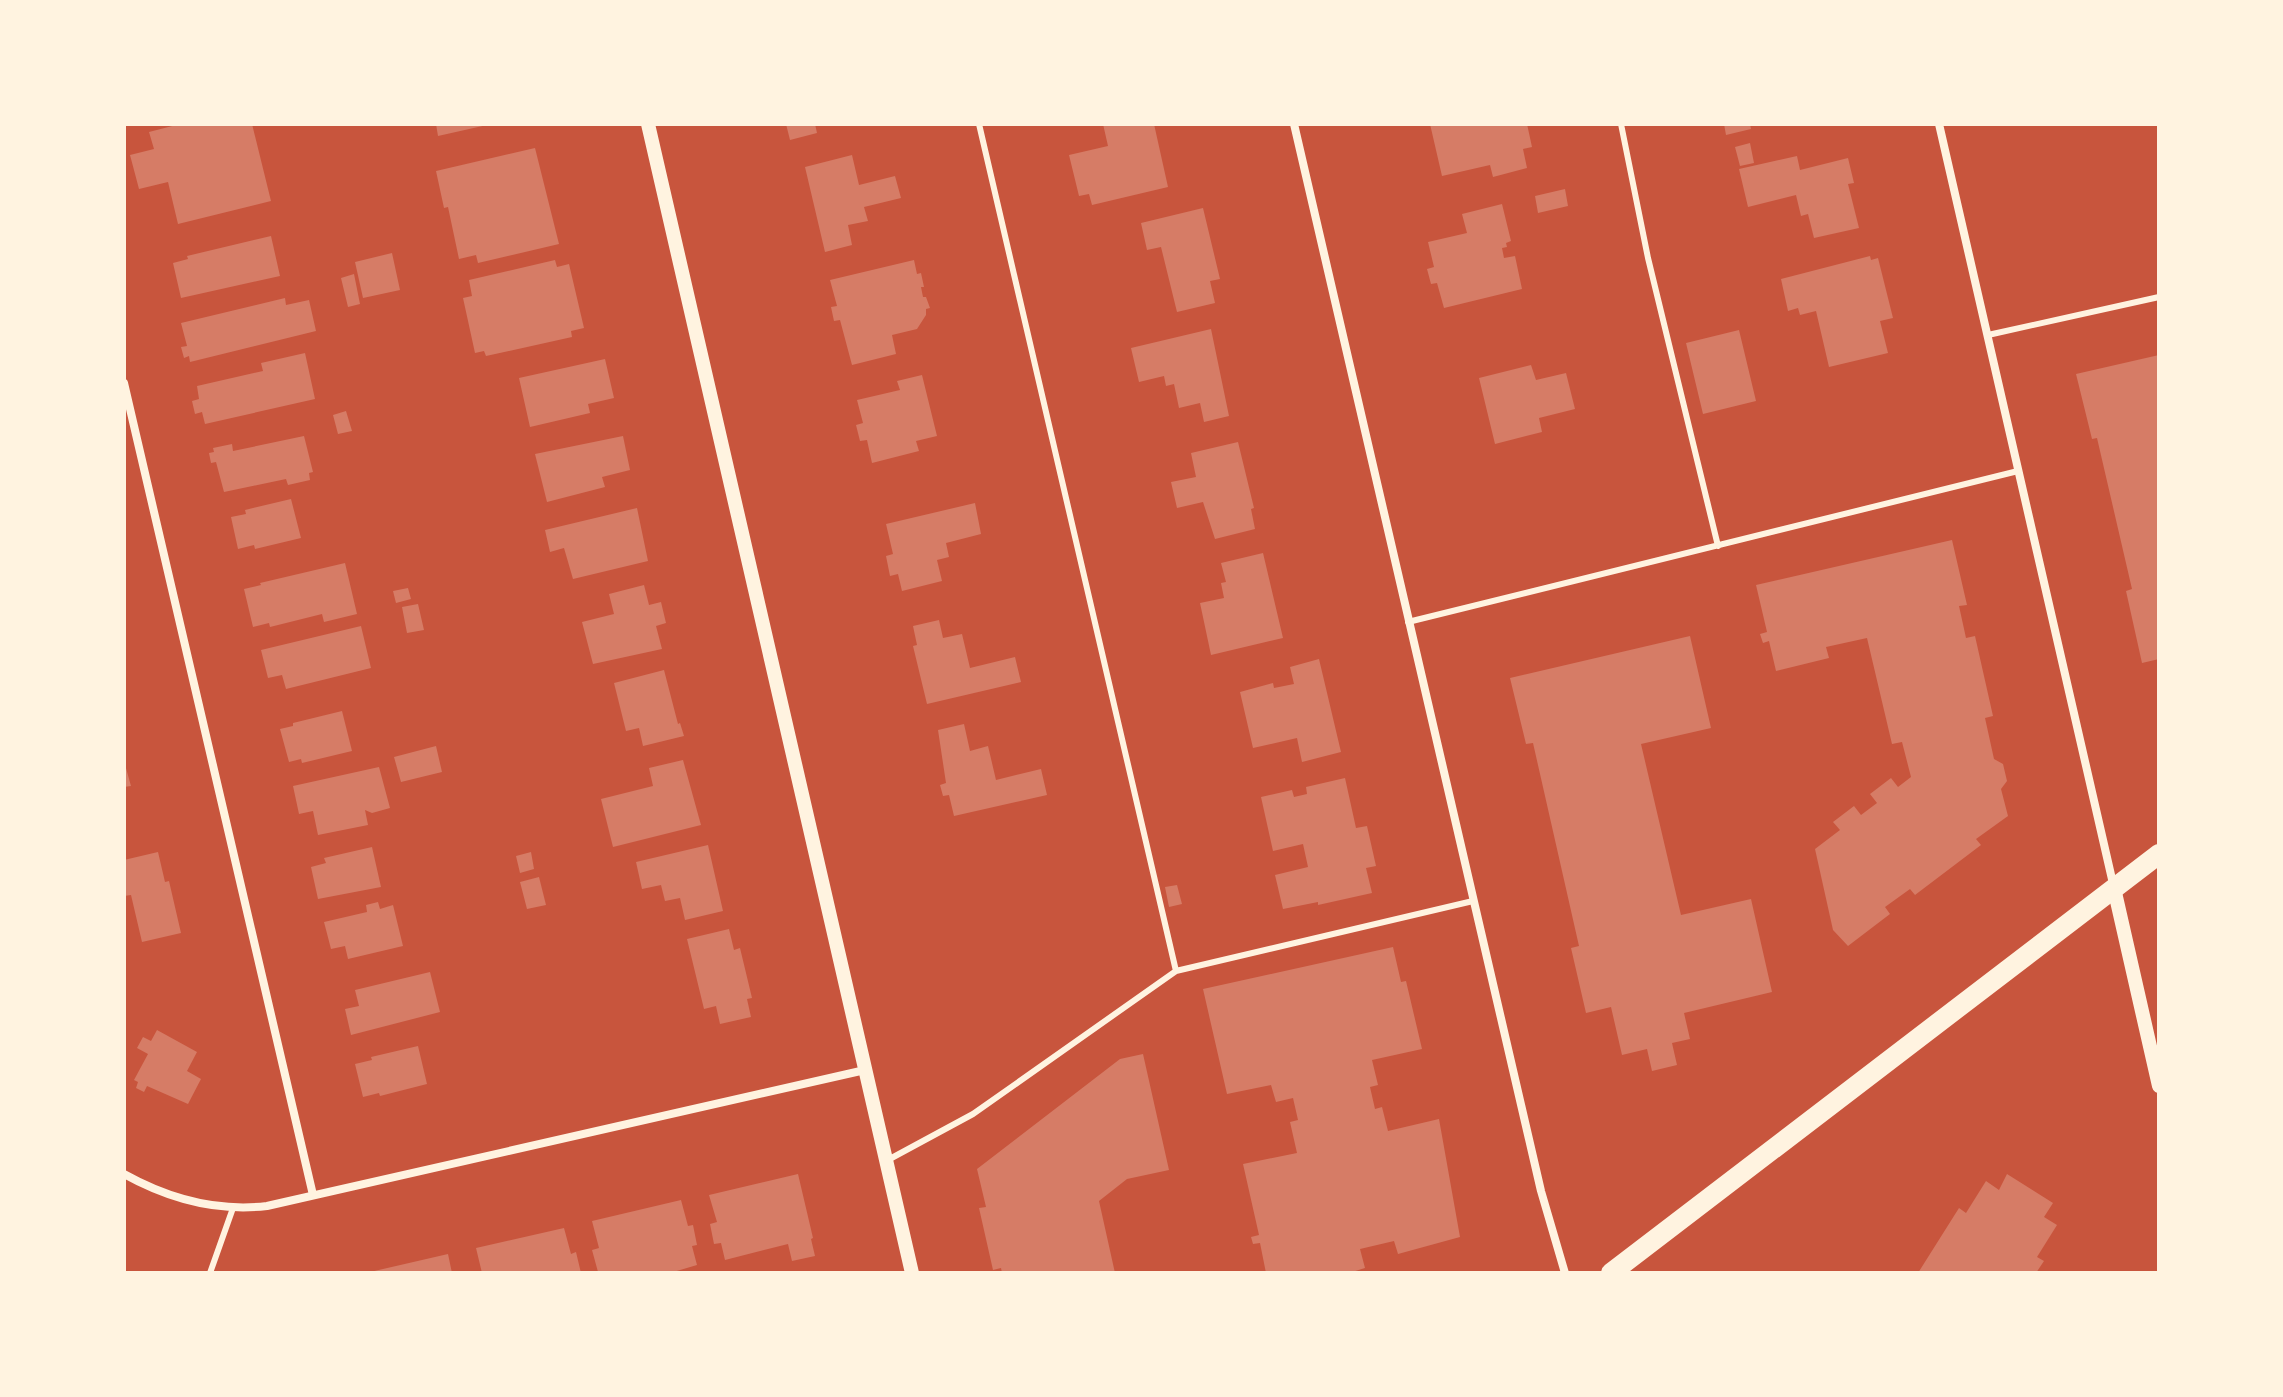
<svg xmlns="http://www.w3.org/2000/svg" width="2283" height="1397" font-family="Barlow,sans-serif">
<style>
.building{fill:#d67c66}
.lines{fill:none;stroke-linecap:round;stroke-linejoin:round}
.service{stroke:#fff3e0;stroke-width:6}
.minor{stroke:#fff3e0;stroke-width:8}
.tertiary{stroke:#fff3e0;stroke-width:14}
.primary{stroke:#fff3e0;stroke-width:20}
</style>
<rect width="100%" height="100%" fill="#c8553d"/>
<path class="building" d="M180,124h72l19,77 -93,23 -10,-42 -29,7 -9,-34 24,-6 -5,-17z
M436,124h51v1l-49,11z
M786,124h29l2,9 -27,7z
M1103,124h51l14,63 -76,18 -3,-11 -10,2 -10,-41 39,-9z
M1430,124h97l5,23 -9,2 4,19 -34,9 -3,-12 -48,11z
M1724,124h26l1,5 -25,6z
M1750,143l4,20 -14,3 -5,-19z
M535,148l24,96 -81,19 -2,-8 -17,4 -11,-52 -4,1 -8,-37z
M852,155l7,30 36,-9 6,22 -37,9 4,14 -20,4 4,20 -27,7 -20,-85z
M1797,156l3,14 48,-12 6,25 -6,1 11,44 -45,10 -6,-24 -7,2 -5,-21 -48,12 -9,-38z
M1565,189l3,17 -30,7 -3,-17z
M1502,204l9,37 -5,2 1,4 -5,1 2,10 11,-2 7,33 -78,19 -7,-25 -6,1 -4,-15 7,-2 -6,-25 39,-9 -5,-19z
M1203,208l17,71 -10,2 5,22 -38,9 -16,-65 -14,3 -6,-27z
M271,236l9,40 -99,22 -8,-35 15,-4 -1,-3z
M392,253l8,37 -37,8 -8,-36z
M1870,256l1,4 7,-2 15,60 -13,3 8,32 -59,14 -13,-56 -16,4 -2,-7 -10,3 -7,-32z
M555,260l2,7 12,-3 15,64 -13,3 1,6 -86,19 -2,-5 -9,2 -12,-55 9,-2 -3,-16z
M914,260l3,14 4,-1 3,14h-3l2,10h3l4,11 -4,1v6l-9,14 -25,6 4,19 -44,11 -12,-45 -6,1 -3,-14 6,-1 -7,-26z
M354,274l6,30 -12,3 -7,-29z
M285,298l1,7 23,-5 7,31 -126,31 -1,-6 -5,2 -3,-11 6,-1 -6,-23z
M1211,329l18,87 -25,6 -4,-19 -21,5 -5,-24 -8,2 -2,-10 -25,6 -8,-34z
M1739,330l17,71 -53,13 -17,-71z
M305,353l10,46 -110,25 -3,-12 -7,2 -3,-13 7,-2 -2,-13 66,-15 -2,-8z
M2159,355v304l-17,4 -16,-72 6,-2 -35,-151 -5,1 -16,-65z
M605,359l9,39 -26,6 2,9 -60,14 -11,-49z
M1531,365l5,15 30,-7 9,36 -36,9 3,14 -47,12 -16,-66z
M922,375l15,61 -21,5 3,10 -47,12 -5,-23 -7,1 -4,-16 7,-2 -6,-23 43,-10 -3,-9z
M346,411l6,20 -14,3 -5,-19z
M304,436l9,36 -4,1 1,7 -22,5 -2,-6 -62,13 -8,-30 -5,1 -2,-10 5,-1 -1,-4 19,-4 1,7z
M623,436l7,34 -28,7 3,10 -58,15 -12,-48z
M1238,442l16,66 -3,1 4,20 -40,10 -12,-37 -26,6 -6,-26 25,-5 -5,-24z
M291,499l10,39 -46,11 -1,-4 -16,4 -7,-32 15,-3 -1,-4z
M975,503l6,31 -35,9 3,14 -12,3 5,21 -40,10 -4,-17 -8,2 -4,-20 7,-2 -7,-30z
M637,508l11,53 -75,18 -9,-31 -14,4 -5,-22z
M1952,540l15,65 -8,1 7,32 9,-2 18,80 -8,2 9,41 9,5 4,17 -6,8 7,27 -32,23 5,6 -66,50 -5,-6 -25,18 5,7 -42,32 -15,-16 -18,-81 25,-19 -7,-8 21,-16 7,9 16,-12 -7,-9 21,-16 7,9 13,-10 -9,-35 -10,2 -25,-106 -41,9 3,11 -53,13 -7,-30 -6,2 -3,-9 7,-2 -11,-47z
M1263,553l20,85 -72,17 -11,-52 24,-5 -3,-15 5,-1 -5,-19z
M345,563l12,51 -33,8 -2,-8 -52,13 -1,-4 -16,4 -9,-38 17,-4 -1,-2z
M644,585l5,20 12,-3 5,21 -10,3 6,23 -69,15 -11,-42 32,-8 -5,-20z
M408,588l3,11 -15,4 -3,-12z
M418,604l6,26 -17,3 -5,-26z
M939,620l4,18 19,-4 8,34 45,-11 6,25 -94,22 -14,-58 4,-1 -4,-19z
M361,626l10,42 -85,21 -4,-14 -14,3 -7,-28z
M1690,636l21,92 -70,16 40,171 70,-16 21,93 -88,21 6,26 -18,4 5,22 -25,6 -5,-22 -25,6 -11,-48 -25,6 -15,-65 8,-2 -46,-203 -7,1 -16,-66z
M1319,659l22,93 -39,10 -5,-24 -44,10 -13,-56 33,-9 1,5 20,-4 -4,-17z
M664,670l14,54 2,-1 4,13 -41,10 -4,-18 -13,3 -12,-48z
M342,711l10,40 -50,12 -1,-4 -12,3 -9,-33 13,-3v-3z
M964,724l6,27 18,-5 8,34 45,-11 6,26 -93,21 -5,-21 -6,1 -3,-11 6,-2 -8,-53z
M436,746l6,26 -41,10 -7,-25z
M683,760l18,65 -88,22 -12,-48 52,-13 -4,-18z
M124,761l7,25 -7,1z
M379,767l11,41 -18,5 -7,-3 3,15 -50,10 -5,-24 -14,3 -6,-28z
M1345,778l11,50 11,-2 9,40 -10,2 6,25 -54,12v-3l-35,7 -8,-34 33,-8 -5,-23 -30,7 -12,-54 31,-7 2,7 13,-3 -1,-7z
M708,845l15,66 -38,9 -5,-22 -15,3 -4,-16 -19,4 -6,-27z
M372,847l9,40 -63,12 -7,-32 15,-4 -2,-5z
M158,852l7,30 4,-1 12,52 -39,9 -11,-47 -7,1v-36z
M531,852l3,17 -14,4 -4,-17z
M539,877l7,28 -19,4 -7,-27z
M1177,885l5,19 -13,3 -4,-20z
M378,902l2,7 13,-4 10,41 -55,13 -3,-13 -14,3 -7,-27 43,-10 -1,-7z
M729,929l5,21 6,-2 12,50 -5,1 4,18 -31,7 -4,-18 -12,3 -17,-70z
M1393,947l8,35 5,-1 16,68 -50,11 6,25 -8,2 5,22 7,-2 6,24 51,-12 21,118 -62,17 -4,-13 -34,8 5,19 -16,5h-83l-6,-30 -7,1 -2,-7 8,-2 -16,-71 54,-11 -7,-31 8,-2 -5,-22 -17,4 -5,-17 -44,9 -24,-105z
M430,972l10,40 -89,23 -6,-26 14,-3 -4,-16z
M157,1030l40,22 -10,19 14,8 -13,25 -41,-18 -3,6 -8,-4 2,-6 -4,-2 14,-26 -11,-6 6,-11 8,4z
M418,1046l9,38 -47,12 -1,-3 -16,4 -8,-33 17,-4 -1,-3z
M1143,1054l26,116 -42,9 -28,22 16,72h-113l-1,-5 -8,2 -14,-62 7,-1 -9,-38 143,-110z
M798,1174l15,64 -2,1 4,17 -23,5 -4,-17 -63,16 -4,-17 -7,1 -4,-20 7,-2 -8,-27z
M2007,1174l46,29 -9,14 13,8 -20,32 7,4 -8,12h-118l41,-65 7,5 20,-32 13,9z
M681,1200l7,26 5,-1 4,20 -5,1 5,19 -27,8 -72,-1 -6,-22 7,-2 -7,-27z
M564,1228l7,26 5,-2 5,21h-99l-6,-25z
M448,1254l4,19h-82v-1z"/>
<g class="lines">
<path class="service" d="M979,124l197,847
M1621,124l27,134 70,288
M1988,335l171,-38
M1408,622l610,-151
M886,1161l87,-47 203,-143 297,-70
M210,1273l23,-65"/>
<path class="minor" d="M1294,124l247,1067 24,82
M1939,124l175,764
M124,383l189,812
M124,1174c45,25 91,38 143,32l598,-136"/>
<path class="tertiary" d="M648,124l264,1149
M2114,888l45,198"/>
<path class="primary" d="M1611,1273l548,-419"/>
</g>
<rect width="2283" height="1397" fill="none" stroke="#fff3e0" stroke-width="252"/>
</svg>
